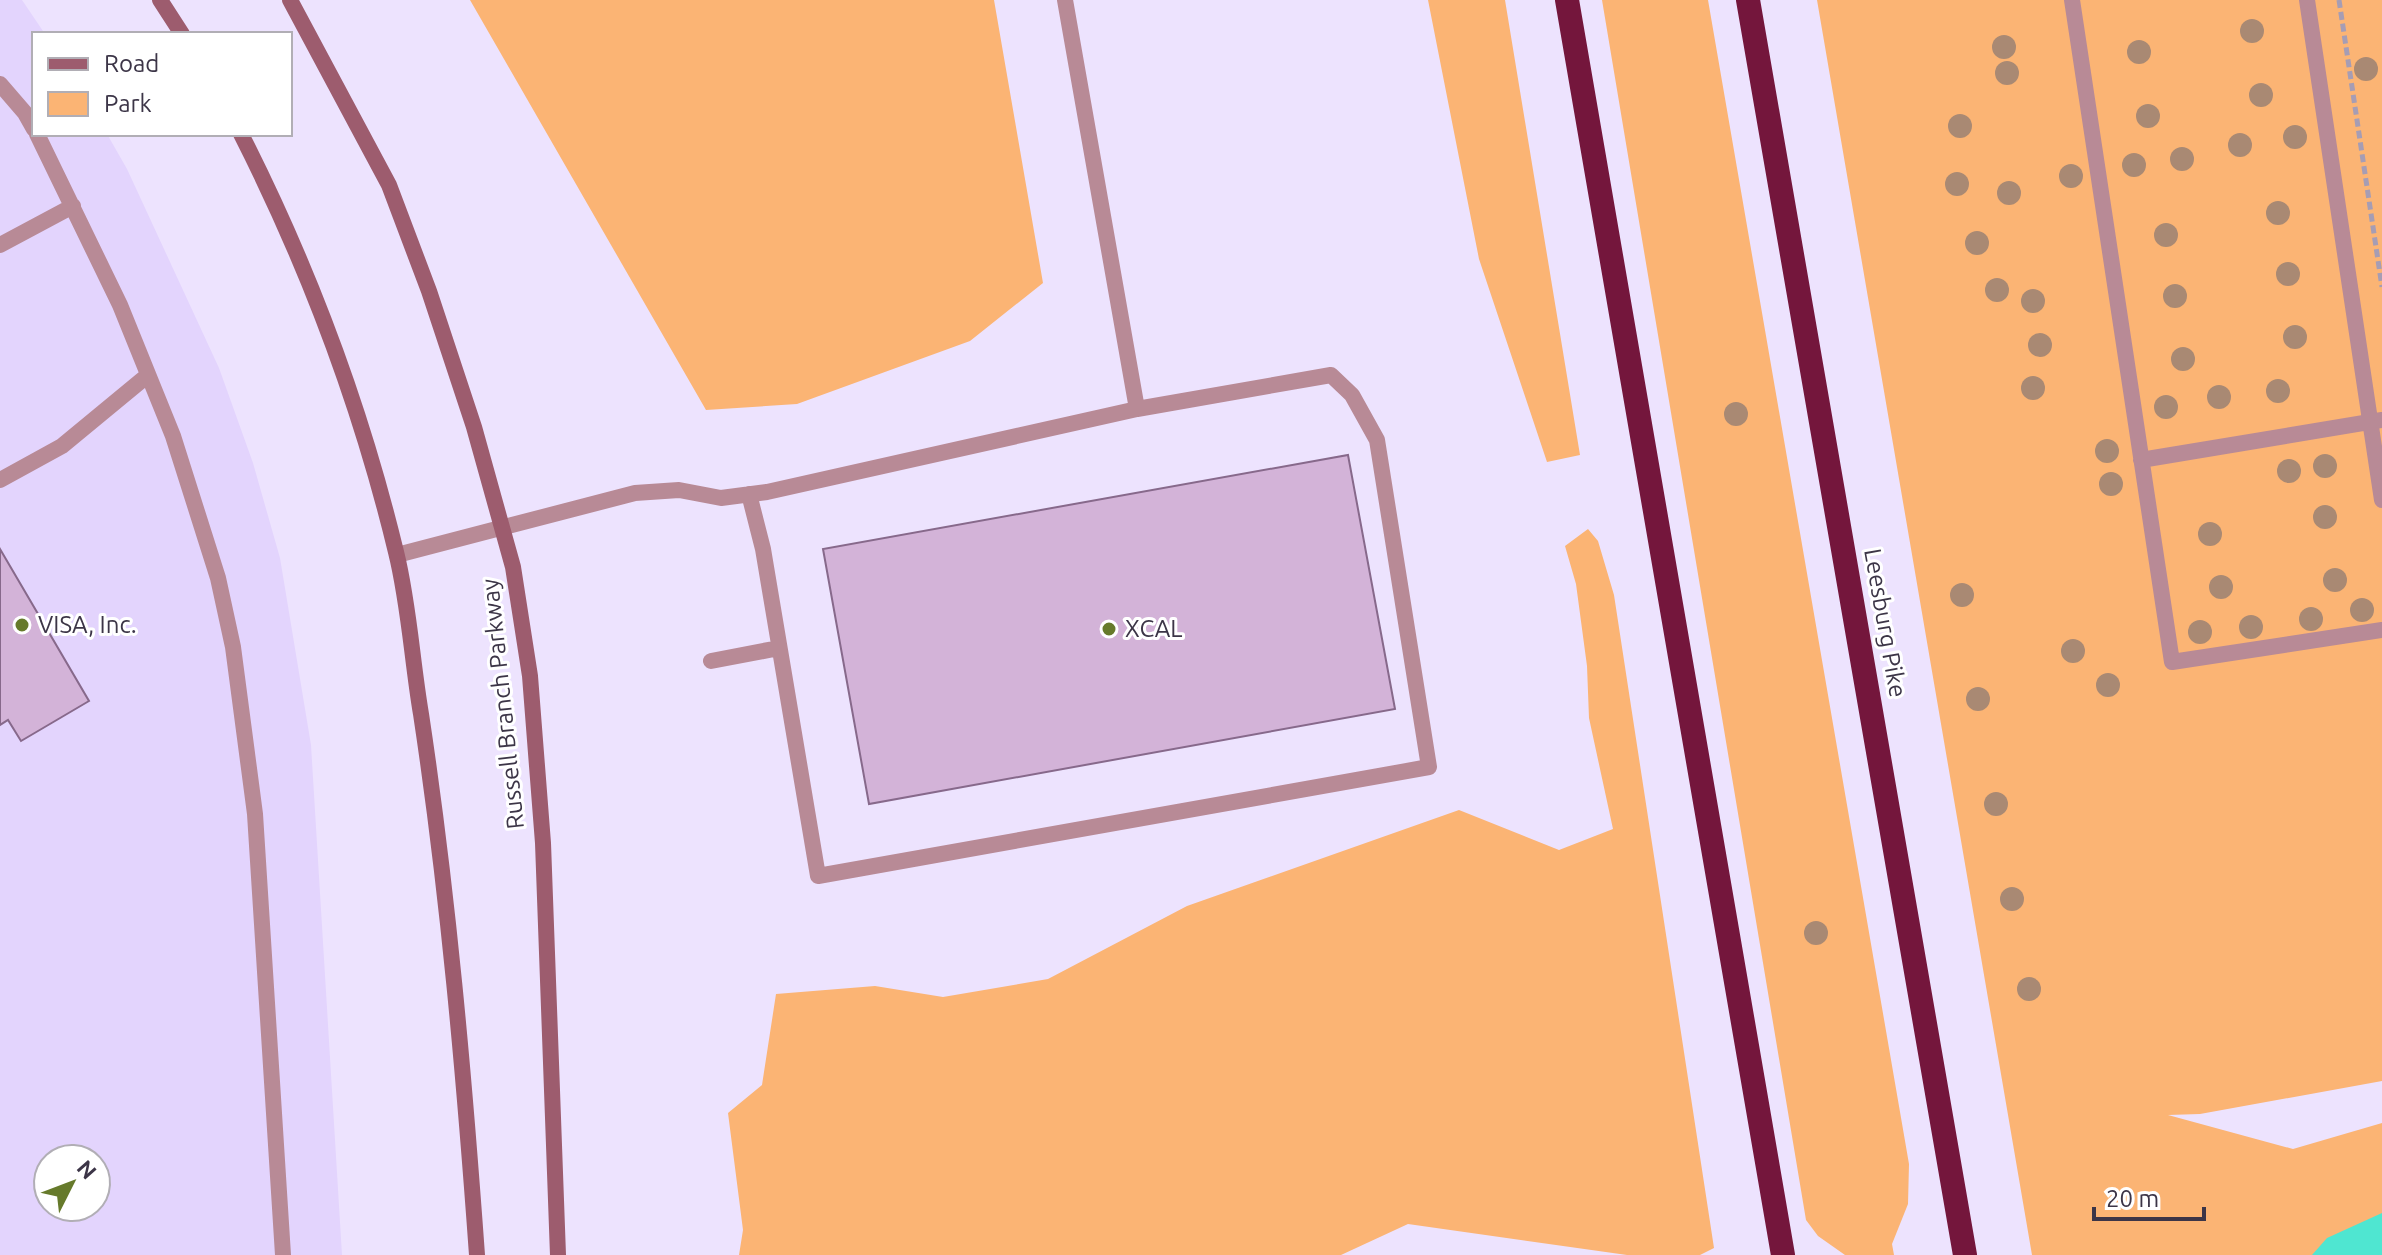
<svg xmlns="http://www.w3.org/2000/svg" width="2382" height="1255" font-family="Ubuntu,sans-serif">
<style>
.built{fill:#e3d4fd;fill-rule:evenodd}
.green{fill:#fbb474}
.water{fill:#4fe6d1}
.building{fill:#d3b3d8;stroke:#87698b;stroke-width:2}
.lines{fill:none;stroke-linecap:round;stroke-linejoin:round}
.path{stroke:#a69db4;stroke-width:5;stroke-dasharray:8 4;stroke-linecap:butt}
.service{stroke:#b88a96;stroke-width:16}
.secondary{stroke:#9d5c6e;stroke-width:16}
.motorway{stroke:#74163c;stroke-width:24}
.tree{fill:#a98973}
.poi-dot{fill:#667a2b;stroke:#fff;stroke-width:3}
.labels{text-anchor:middle;stroke-width:6;stroke-linejoin:round;paint-order:stroke}
.street-label{font-size:24px;fill:#3c3547;stroke:#fff}
.poi-label{font-size:24px;fill:#3c3547;stroke:#fff;text-anchor:start}
</style>
<rect width="100%" height="100%" fill="#ede3fe"/>
<path class="built" d="M0,0h22l23,34h-11v100h73l20,35 92,199 34,95 27,95 31,187 31,510h-342zM48,1159h48v48h-48z"/>
<path class="green" d="M470,0h524l49,283 -73,58 -173,63 -91,6z
M1428,0h77l75,455 -33,7 -68,-203z
M1602,0h106l201,1164 -1,40 -16,40 2,11h-49l-27,-19 -12,-16z
M1817,0h565v1081l-182,33 -32,1 125,34 89,-26v132h-350z
M1588,529l10,12 16,54 100,653 -14,7h-73l-219,-31 -67,31h-602l4,-25 -15,-117 34,-28 14,-91 99,-8 68,11 105,-18 139,-73 272,-96 100,40 54,-21 -24,-111 -2,-52 -11,-82 -11,-38z"/>
<path class="water" d="M2382,1213v42h-70l15,-17z"/>
<path class="building" d="M1348,455l47,254 -526,95 -46,-255z
M0,549l89,152 -68,40 -13,-21 -8,5z"/>
<g class="lines">
<path class="path" d="M2339,0l43,287"/>
<path class="service" d="M1065,0l72,409
M2072,0l100,662 210,-32
M2307,0l75,500
M0,84l25,29 9,16
M37,134l83,171 53,131 45,142 15,69 22,167 28,441
M0,245l73,-39
M2141,460l241,-40
M0,480l62,-34 86,-71
M397,555l238,-62 44,-3 42,8 46,-6 370,-83 194,-34 21,20 25,45 52,327 -611,109 -55,-327 -14,-55
M711,661l68,-13"/>
<path class="secondary" d="M160,0l22,34
M290,0l99,185 40,106 45,136 39,140 17,109 13,167 15,412
M241,134c68,134 120,273 155,418 13,52 16,109 25,162 27,179 43,360 56,541"/>
<path class="motorway" d="M1567,0l216,1255
M1748,0l217,1255"/>
</g>
<g class="tree">
<circle cx="2252" cy="31" r="12"/>
<circle cx="2004" cy="47" r="12"/>
<circle cx="2139" cy="52" r="12"/>
<circle cx="2366" cy="69" r="12"/>
<circle cx="2007" cy="73" r="12"/>
<circle cx="2261" cy="95" r="12"/>
<circle cx="2148" cy="116" r="12"/>
<circle cx="1960" cy="126" r="12"/>
<circle cx="2295" cy="137" r="12"/>
<circle cx="2240" cy="145" r="12"/>
<circle cx="2182" cy="159" r="12"/>
<circle cx="2134" cy="165" r="12"/>
<circle cx="2071" cy="176" r="12"/>
<circle cx="1957" cy="184" r="12"/>
<circle cx="2009" cy="193" r="12"/>
<circle cx="2278" cy="213" r="12"/>
<circle cx="2166" cy="235" r="12"/>
<circle cx="1977" cy="243" r="12"/>
<circle cx="2288" cy="274" r="12"/>
<circle cx="1997" cy="290" r="12"/>
<circle cx="2175" cy="296" r="12"/>
<circle cx="2033" cy="301" r="12"/>
<circle cx="2295" cy="337" r="12"/>
<circle cx="2040" cy="345" r="12"/>
<circle cx="2183" cy="359" r="12"/>
<circle cx="2033" cy="388" r="12"/>
<circle cx="2278" cy="391" r="12"/>
<circle cx="2219" cy="397" r="12"/>
<circle cx="2166" cy="407" r="12"/>
<circle cx="1736" cy="414" r="12"/>
<circle cx="2107" cy="451" r="12"/>
<circle cx="2325" cy="466" r="12"/>
<circle cx="2289" cy="471" r="12"/>
<circle cx="2111" cy="484" r="12"/>
<circle cx="2325" cy="517" r="12"/>
<circle cx="2210" cy="534" r="12"/>
<circle cx="2335" cy="580" r="12"/>
<circle cx="2221" cy="587" r="12"/>
<circle cx="1962" cy="595" r="12"/>
<circle cx="2362" cy="610" r="12"/>
<circle cx="2311" cy="619" r="12"/>
<circle cx="2251" cy="627" r="12"/>
<circle cx="2200" cy="632" r="12"/>
<circle cx="2073" cy="651" r="12"/>
<circle cx="2108" cy="685" r="12"/>
<circle cx="1978" cy="699" r="12"/>
<circle cx="1996" cy="804" r="12"/>
<circle cx="2012" cy="899" r="12"/>
<circle cx="1816" cy="933" r="12"/>
<circle cx="2029" cy="989" r="12"/>
</g>
<g class="poi-dot">
<circle cx="22" cy="625" r="8"/>
<circle cx="1109" cy="629" r="8"/>
</g>
<g class="labels">
<g class="street-label">
<text transform="translate(1885 623) rotate(80)" y="8">Leesburg Pike</text>
<text transform="translate(503 704) rotate(-96)" y="8">Russell Branch Parkway</text>
</g>
<g class="poi-label">
<text x="38" y="633">VISA, Inc.</text>
<text x="1125" y="637">XCAL</text>
</g>
</g>
<rect x="32" y="32" width="260" height="104" fill="#ffffff" stroke="#b1aeb5" stroke-width="2"/>
<rect x="48" y="58" width="40" height="12" fill="#9d5c6e" stroke="#b1aeb5" stroke-width="2"/>
<text x="104" y="72" font-size="24" fill="#3c3547">Road</text>
<rect x="48" y="92" width="40" height="24" fill="#fbb474" stroke="#b1aeb5" stroke-width="2"/>
<text x="104" y="112" font-size="24" fill="#3c3547">Park</text>
<g transform="translate(72 1183) rotate(48)"><circle r="38" fill="#ffffff" stroke="#b1aeb5" stroke-width="2"/>
<path d="M0-6L14 30L0 20L-14 30Z" fill="#667a2b"/>
<text y="-12" font-size="22" font-weight="bold" text-anchor="middle" fill="#3c3547">N</text>
</g>
<path d="M2094 1207v12h110v-12" fill="none" stroke="#3c3547" stroke-width="4"/>
<text x="2106" y="1207" font-size="24" fill="#3c3547" stroke="#ffffff" stroke-width="6" paint-order="stroke">20 m</text>
</svg>
